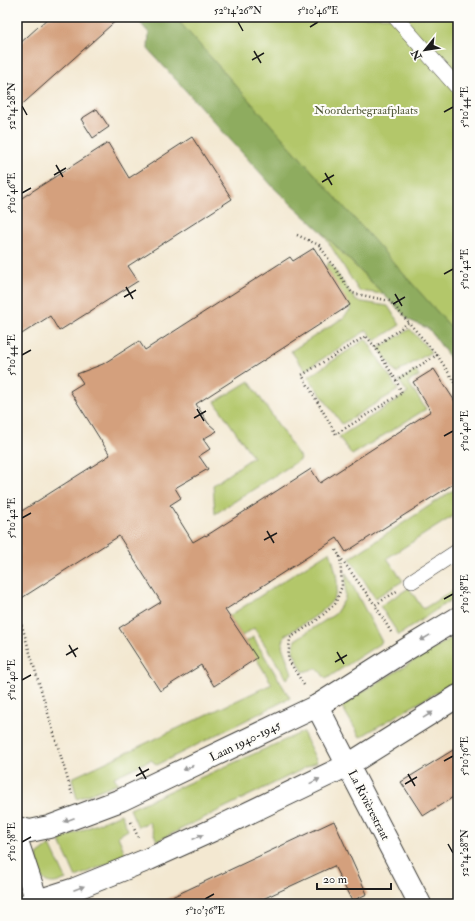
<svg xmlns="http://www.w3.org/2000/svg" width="475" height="921" font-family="'IM FELL Double Pica',serif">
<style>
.green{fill:#b3c76b;stroke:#687244}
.forest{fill:#8eac5f;stroke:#55643e}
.building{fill:#d4a07d}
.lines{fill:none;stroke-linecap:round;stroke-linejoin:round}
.service-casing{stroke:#3c3b37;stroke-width:16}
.minor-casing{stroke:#3c3b37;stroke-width:24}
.tertiary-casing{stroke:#3c3b37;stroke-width:24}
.path{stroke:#3c3b37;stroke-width:2.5;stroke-dasharray:1 3;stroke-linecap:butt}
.service{stroke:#fff;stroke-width:15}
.minor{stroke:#fff;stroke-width:22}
.tertiary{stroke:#fff;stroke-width:22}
.oneway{fill:#999}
.ticks{fill:none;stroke:#1c1c1c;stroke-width:1.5}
.labels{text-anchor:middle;stroke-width:4;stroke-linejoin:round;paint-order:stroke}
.park-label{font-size:12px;fill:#515838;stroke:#fdfcf7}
.street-label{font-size:12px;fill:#1c1c1c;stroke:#fdfcf7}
.neatline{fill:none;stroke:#1c1c1c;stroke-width:1.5}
.ticks-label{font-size:10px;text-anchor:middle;fill:#1c1c1c}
</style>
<rect width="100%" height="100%" fill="#fdfcf7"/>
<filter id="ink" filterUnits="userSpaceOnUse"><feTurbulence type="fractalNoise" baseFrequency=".025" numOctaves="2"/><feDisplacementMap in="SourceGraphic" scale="8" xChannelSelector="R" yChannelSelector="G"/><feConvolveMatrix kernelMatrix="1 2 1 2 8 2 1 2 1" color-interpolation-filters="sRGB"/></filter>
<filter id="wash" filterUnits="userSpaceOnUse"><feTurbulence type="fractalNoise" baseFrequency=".012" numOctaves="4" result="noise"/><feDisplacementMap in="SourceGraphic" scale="16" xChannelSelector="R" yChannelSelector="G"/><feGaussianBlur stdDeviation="0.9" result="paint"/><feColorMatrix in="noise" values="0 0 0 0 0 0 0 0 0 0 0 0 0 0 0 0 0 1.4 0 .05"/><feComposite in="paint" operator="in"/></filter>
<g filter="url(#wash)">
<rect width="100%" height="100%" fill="#f3e8d1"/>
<path class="green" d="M159,17h299v337z
M322,232l61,62 -24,-3z
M329,262l27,39 32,5 12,19 -25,16 -8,-11 -62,40 -14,-19 52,-33 8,-9 -25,-42z
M410,329l21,23 -35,21 -17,-25z
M366,339l32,51 -56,34 -34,-47z
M416,370l3,6 -11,6 18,27 -74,46 -13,-18 69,-44 -9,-12z
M249,381l52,78 -86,55 -2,-29 40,-28 -38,-55z
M458,487v26l-71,45 16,23 -28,17 -25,-40z
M330,551c3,12 10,30 6,43 -7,17 -35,31 -51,41l-3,11 10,27 -5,6 -33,-51 -12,8 -13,-20z
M346,573l36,69 -56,37 -9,-11 -14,4 -10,-21 2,-11 40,-26 10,-15z
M458,587v8l-59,40 -19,-29 29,-18 14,21z
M458,634v46l-98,57 -19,-32z
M253,637l37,61 -133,67 -6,-5 -37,17 4,6 -41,16 -5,-21 200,-94 -26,-42z
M303,732l14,30 -160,79 -8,-19 -11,5 -8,-18z
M121,814l7,16 -10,6 8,20 -50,21 -17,-37z
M50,845l16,34c-3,1 -8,4 -12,4 -16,1 -16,-17 -17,-28z"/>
<path class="forest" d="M135,17h40l283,318v34l-29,-40 -20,-9 -87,-88 -47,-43 -127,-140 1,-16z"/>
<g id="blocks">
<path class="building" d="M49,17h71l-103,92v-63z
M97,109l12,18 -16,11 -12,-19z
M192,137l40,62 -104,67 10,15 -79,50 -9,-15 -33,21v-136l91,-58 21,35z
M314,248l36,57 -154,99 12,19 9,8 -14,8 7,10 -11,7 9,13 -33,19 6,10 -11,7 23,37 12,-7 1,1 105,-67 9,14 111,-72 -18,-29 21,-13 24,37v75l-112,71 -9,-14 -112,72 32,48 -43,28 -13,-21 -41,26 -41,-63 42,-26 -42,-66 -102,65v-87l93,-59 -40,-64 13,-8 -6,-9 26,-10 36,-23 6,9 145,-93 3,4z
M458,747v47l-35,22 -22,-34z
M334,821l33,73 -15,7 -18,-35 -82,38h-95z"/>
</g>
</g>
<g filter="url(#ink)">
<use href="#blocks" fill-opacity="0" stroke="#3c3b37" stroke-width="1"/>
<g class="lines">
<defs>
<path id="service" d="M395,17l63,71
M412,581l46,-30"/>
<path id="minor" d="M317,706l103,198
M17,841l21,63
M28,904l47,-15 74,-30 64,-29 135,-65 110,-69"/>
<path id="tertiary" d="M17,828l13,3 19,-4 72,-27 196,-94 85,-54 56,-34"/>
</defs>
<use href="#service" class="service-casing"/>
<use href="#minor" class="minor-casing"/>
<use href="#tertiary" class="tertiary-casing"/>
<path class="path" d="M297,235l22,10 33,48 38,8 47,54 -41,25 -21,-33 -9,-11 -64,39 34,59 66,-41 -6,-13
M375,347l33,-24
M437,355l21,32
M336,550l4,7
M17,618l2,-2 53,178
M391,632l-16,-27 22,-14
M304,685l-16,-26 2,-21 26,-17 19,-17 7,-18 -2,-29 35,48
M131,822l7,15"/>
<use href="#service" class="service"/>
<use href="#minor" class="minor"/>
<use href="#tertiary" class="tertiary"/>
</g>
<defs><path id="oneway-solid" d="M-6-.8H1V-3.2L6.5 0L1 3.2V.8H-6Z"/></defs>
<g class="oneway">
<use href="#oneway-solid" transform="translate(425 638) rotate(149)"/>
<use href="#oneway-solid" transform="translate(428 715) rotate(-32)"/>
<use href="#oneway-solid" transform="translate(188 768) rotate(154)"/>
<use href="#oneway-solid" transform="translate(315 781) rotate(-26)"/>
<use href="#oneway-solid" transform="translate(69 820) rotate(159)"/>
<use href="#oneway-solid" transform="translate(198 837) rotate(-24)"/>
<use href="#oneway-solid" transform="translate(79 888) rotate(-21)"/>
</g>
</g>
<path class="ticks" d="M238,22l5,9M310,27l8,-5M254,51l7,12M252,60l12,-7M22,106l5,9M444,112l9,-5M56,165l7,12M325,173l7,12M54,175l12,-7M322,182l12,-7M22,193l9,-5M444,274l9,-5M126,287l7,12M395,294l7,12M124,297l12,-7M393,304l12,-7M22,355l9,-5M197,409l7,12M194,418l12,-7M444,436l9,-5M22,518l9,-5M267,531l7,12M264,540l13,-7M444,599l9,-5M69,645l7,12M337,652l7,12M66,655l12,-7M335,662l12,-7M22,680l9,-5M444,761l9,-5M139,767l7,12M408,774l7,12M136,776l13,-7M405,784l12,-7M22,842l9,-5M448,844l5,9M205,899l9,-5"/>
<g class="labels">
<g class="park-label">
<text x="366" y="114">Noorderbegraafplaats</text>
</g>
<g class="street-label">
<text transform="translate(245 741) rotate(-26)" y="4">Laan 1940-1945</text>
<text transform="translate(369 805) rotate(63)" y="4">La Rivièrestraat</text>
</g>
</g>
<rect width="475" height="921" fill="none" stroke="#fdfcf7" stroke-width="44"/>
<g transform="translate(425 50) rotate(240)" stroke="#fdfcf7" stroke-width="3" paint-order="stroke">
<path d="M0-3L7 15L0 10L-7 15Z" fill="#1c1c1c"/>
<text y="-6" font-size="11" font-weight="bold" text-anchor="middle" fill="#1c1c1c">N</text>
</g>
<path d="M317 883v6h74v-6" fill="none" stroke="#1c1c1c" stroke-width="2"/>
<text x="323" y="883" font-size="12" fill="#1c1c1c" stroke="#fdfcf7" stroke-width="3" paint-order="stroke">20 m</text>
<rect x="22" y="22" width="431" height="877" class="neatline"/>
<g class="ticks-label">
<text x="238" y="14">52°14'26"N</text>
<text x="318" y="14">5°10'46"E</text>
<text transform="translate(11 106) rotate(-90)" y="4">52°14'28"N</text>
<text transform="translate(464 107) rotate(-90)" y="4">5°10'44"E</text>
<text transform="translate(11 193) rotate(-90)" y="4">5°10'46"E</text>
<text transform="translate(464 269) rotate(-90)" y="4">5°10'42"E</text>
<text transform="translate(11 355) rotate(-90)" y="4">5°10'44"E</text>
<text transform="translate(464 431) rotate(-90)" y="4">5°10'40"E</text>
<text transform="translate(11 518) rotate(-90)" y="4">5°10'42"E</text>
<text transform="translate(464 594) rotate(-90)" y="4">5°10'38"E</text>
<text transform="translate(11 680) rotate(-90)" y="4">5°10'40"E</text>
<text transform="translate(464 756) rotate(-90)" y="4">5°10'36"E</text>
<text transform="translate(11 842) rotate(-90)" y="4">5°10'38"E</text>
<text transform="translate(464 853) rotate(-90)" y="4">52°14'28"N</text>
<text x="205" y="914">5°10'36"E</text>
</g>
</svg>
